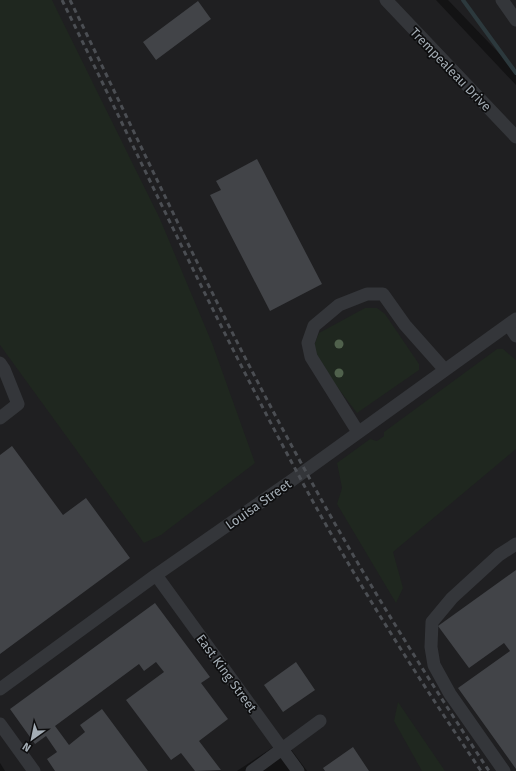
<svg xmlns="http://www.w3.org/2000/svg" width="516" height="771" font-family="'Fira Sans',sans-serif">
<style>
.built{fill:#1f1f21}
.green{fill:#1f271f}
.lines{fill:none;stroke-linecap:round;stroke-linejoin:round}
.stream{stroke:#2c393d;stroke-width:4}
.building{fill:#424448}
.minor{stroke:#34363a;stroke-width:13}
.rail{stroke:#4b4e53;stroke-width:3;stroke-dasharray:5 4;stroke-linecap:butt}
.tree{fill:#50614c}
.labels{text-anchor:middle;stroke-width:3.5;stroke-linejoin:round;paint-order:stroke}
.street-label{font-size:13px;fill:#a4adb5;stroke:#0e0e0f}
</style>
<rect width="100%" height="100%" fill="#131314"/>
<path class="built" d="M0,0h436l80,85v686h-209l-23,-31 -47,31h-232l-5,-8z
M448,0h68v71z"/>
<path class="green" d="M0,0h52l108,219 52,124 43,120 -94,72 -17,8 -144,-198z
M365,308h12l8,6 34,50v6l-62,43 -23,-30 -21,-35 6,-15z
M497,349h6l13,11v89l-123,103 10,36 -7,15 -59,-99 5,-16 -5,-25 33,-24 7,2 7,-5v-4z
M398,702l47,69h-23l-28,-50z"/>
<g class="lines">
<path class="stream" d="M463,0l53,73"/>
</g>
<path class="building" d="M198,1l13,18 -55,41 -13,-18z
M257,159l65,125 -52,27 -60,-116 11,-5 -5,-9z
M12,446l51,69 23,-17 44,60 -130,96v-199z
M516,570v199l-58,-81 52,-37 -6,-8 -35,25 -31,-42z
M155,603l55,74 -9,6 27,36 -29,22 22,29 -26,1 -14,-18 -10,7 -45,-60 38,-28 -8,-10 -12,9 -5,-7 -84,62 14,19 16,-13 -5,-7 22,-16 46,62h-93l-8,-12 10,-7 -11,-16 -11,8 -25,-35z
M296,662l19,28 -32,22 -19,-27z
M353,747l16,24h-44l-2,-3z"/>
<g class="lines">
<path class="minor" d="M386,0l130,137
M502,0l14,20
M509,325l7,11
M0,363l4,6 14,35 -18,14
M358,432l-47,-75 -3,-14 6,-17 25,-21 28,-11h16l22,31 40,45
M156,575l142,196
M0,689l156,-114 135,-94 225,-162
M0,724l34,47
M252,771l68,-50
M504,771l-54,-77 -16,-29 -3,-18 1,-25 20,-24 47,-43 17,-11"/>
<path class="rail" d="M62,0c78,158 152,319 236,474 55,103 118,201 183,297
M70,0c77,157 150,317 235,470 56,103 119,203 184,301"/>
</g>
<g class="tree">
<circle cx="339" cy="344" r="4.5"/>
<circle cx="339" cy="373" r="4.5"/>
</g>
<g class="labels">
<g class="street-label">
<text transform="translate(451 69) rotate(46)" y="5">Trempealeau Drive</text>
<text transform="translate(258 504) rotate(-35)" y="5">Louisa Street</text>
<text transform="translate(227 673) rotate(54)" y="5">East King Street</text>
</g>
</g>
<g transform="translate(32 739) rotate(213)" stroke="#0e0e0f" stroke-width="3" paint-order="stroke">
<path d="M0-3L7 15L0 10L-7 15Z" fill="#a4adb5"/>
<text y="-6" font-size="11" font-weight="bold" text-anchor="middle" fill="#a4adb5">N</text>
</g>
</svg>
